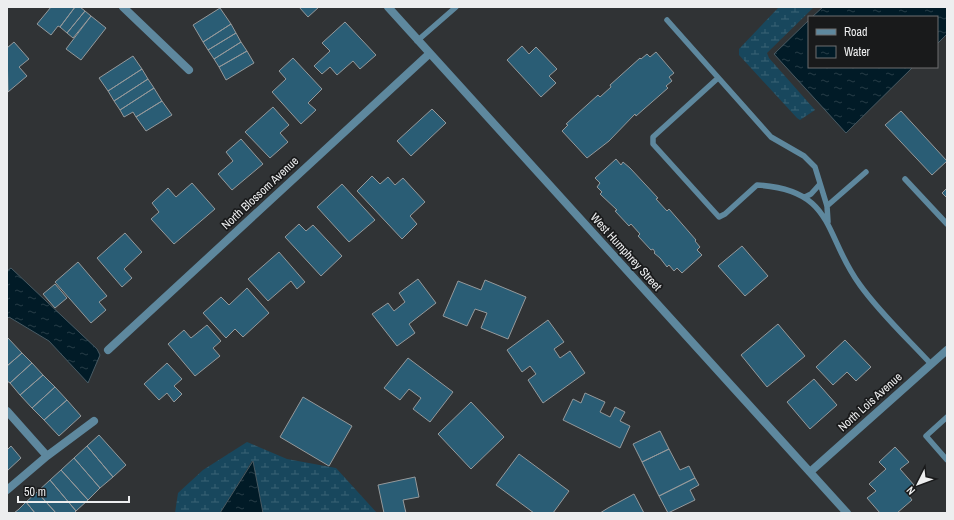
<svg xmlns="http://www.w3.org/2000/svg" width="954" height="520" font-family="'Archivo Narrow',sans-serif">
<style>
.wetland{fill:url(#wetland-marsh)}
.water{fill:url(#water-ripples);stroke:#485a63}
.building{fill:#2a5d75;stroke:#95999b}
.lines{fill:none;stroke-linecap:round;stroke-linejoin:round}
.service{stroke:#5e889e;stroke-width:5.5}
.minor{stroke:#5e889e;stroke-width:8}
.labels{text-anchor:middle;stroke-width:3.5;stroke-linejoin:round;paint-order:stroke}
.street-label{font-size:12px;fill:#edeeef;stroke:#191a1b}
</style>
<defs>
<pattern id="wetland-marsh" width="20" height="14" patternUnits="userSpaceOnUse"><rect width="20" height="14" fill="#18475d"/><path d="M1 5h8M5 5V1M11 12h8M15 12V8" fill="none" stroke="#3a6275"/></pattern>
<pattern id="water-ripples" width="26" height="14" patternUnits="userSpaceOnUse"><rect width="26" height="14" fill="#011b27"/><path d="M2 4q2-2 4 0t4 0M15 11q2-2 4 0t4 0" fill="none" stroke="#263c47"/></pattern>
</defs>
<rect width="100%" height="100%" fill="#303335"/>
<path class="wetland" d="M779,7h35l-47,46 2,5 46,52 -15,10 -3,-2 -58,-63v-6z
M247,442l40,17 49,9 41,45h-114l-11,-52 -32,52h-45l3,-20 25,-23z"/>
<path class="water" d="M823,7h124v27l-10,10v-27h-125z
M809,20v47h104l-67,66 -72,-79z
M11,268l86,81 3,6 -12,28 -39,-42 -40,-24 -2,2v-48z
M253,461l10,52h-43z"/>
<path class="building" d="M51,7h24l-15,20 -2,-1 -7,9 -14,-11z
M75,7h5l5,4 -18,22 -7,-6z
M299,7h20l-11,10z
M220,8l11,16 -28,18 -10,-17z
M85,11l6,5 -18,22 -6,-5z
M91,16l15,12 -25,32 -15,-11z
M345,22l31,33 -16,14 -7,-8 -16,14 -7,-8 -8,7 -8,-8 16,-15 -8,-8z
M231,24l5,9 -28,17 -5,-8z
M236,33l5,9 -27,17 -6,-9z
M14,42l15,17 -10,8 8,9 -19,16 -1,-44z
M241,42l6,9 -28,16 -5,-8z
M522,46l7,8 7,-7 21,22 -8,7 7,7 -15,14 -34,-37z
M247,51l7,12 -28,17 -7,-13z
M656,52l18,21 -5,4 3,4 -6,5 2,2 -32,28 -1,-2 -26,27 -22,17 -25,-27 6,-6 -2,-1 32,-29 2,2 11,-10 -1,-2 30,-27 1,1 6,-5 3,3z
M133,56l9,13 -34,22 -9,-13z
M293,58l29,31 -14,14 8,7 -15,14 -29,-32 14,-13 -7,-8z
M142,69l6,10 -34,22 -6,-10z
M148,79l6,9 -34,22 -6,-9z
M154,88l8,13 -26,16 -3,-5 -9,5 -4,-7z
M162,101l10,14 -26,16 -10,-14z
M273,107l16,18 -9,8 8,9 -18,16 -25,-26z
M432,109l14,14 -35,33 -14,-15z
M901,111l46,50 -15,14 -47,-50z
M241,139l22,25 -31,26 -14,-16 15,-13 -7,-9z
M616,159l5,6 2,-3 7,6 28,30 -2,1 11,12 2,-2 27,31 -1,1 5,6 -3,3 5,5 -20,18 -5,-5 -3,3 -5,-6 -2,2 -7,-9 -6,-5 1,-1 -2,-3 -2,1 -13,-14 2,-2 -9,-10 -2,2 -14,-15 2,-1 -17,-16 2,-2 -5,-5 3,-4 -5,-5z
M372,176l8,8 8,-7 7,8 8,-7 22,24 -15,14 7,8 -15,15 -45,-48z
M192,183l23,26 -41,35 -23,-25 8,-7 -7,-9 16,-15 8,9z
M342,184l33,36 -26,22 -32,-35z
M947,188v10l-5,-5z
M299,224l7,7 7,-6 29,31 -21,20 -36,-39z
M125,233l17,19 -18,17 8,9 -10,9 -25,-29z
M742,246l26,30 -23,20 -27,-30z
M279,252l26,30 -8,7 -6,-8 -23,20 -20,-22z
M78,262l29,34 -8,6 7,8 -15,13 -36,-41z
M418,279l18,24 -27,21 6,9 -18,13 -25,-32 16,-11 6,8 11,-9 -6,-9z
M485,280l41,17 -18,42 -27,-11 6,-15 -12,-4 -8,17 -24,-10 15,-35 23,9z
M55,284l12,14 -12,10 -12,-14z
M247,288l22,25 -26,24 -8,-8 -9,9 -23,-25 18,-16 8,8z
M548,320l16,22 -10,7 6,9 10,-7 15,22 -42,30 -15,-23 8,-6 -6,-8 -8,6 -15,-22z
M778,324l27,32 -38,31 -26,-32z
M207,325l14,16 -8,7 7,8 -25,20 -27,-32 16,-14 7,8z
M8,338l14,15 -15,13v-27z
M845,340l26,27 -15,14 -9,-9 -14,13 -17,-18z
M22,353l10,10 -22,20 -3,-2v-15z
M408,358l45,34 -23,30 -17,-13 8,-11 -12,-9 -9,11 -16,-12z
M32,363l11,12 -23,20 -10,-12z
M167,363l15,16 -8,7 8,8 -8,8 -7,-9 -8,7 -15,-16z
M43,375l12,12 -23,21 -12,-13z
M814,379l23,26 -27,24 -23,-27z
M55,387l12,13 -23,20 -12,-12z
M585,393l20,9 -5,10 10,5 5,-10 10,5 -5,9 10,5 -10,22 -57,-28 10,-21 8,4z
M303,397l49,29 -23,40 -49,-29z
M67,400l14,16 -22,20 -15,-16z
M471,402l33,35 -33,32 -33,-35z
M660,431l9,18 -27,13 -9,-18z
M99,435l27,30 -13,12 -26,-31z
M11,446l10,12 -14,13v-21z
M87,446l26,31 -13,11 -26,-30z
M895,447l14,15 -9,7 14,16 -8,7 6,8 -15,13h-17l-13,-15 9,-7 -7,-7 17,-15 -7,-7z
M669,449l11,21 9,-4 6,12 -36,18 -17,-34z
M519,454l50,37 -16,22h-19l-38,-28z
M74,458l26,30 -12,12 -27,-30z
M61,470l27,30 -12,11 -26,-31z
M415,477l4,20 -16,3 3,13h-22l-6,-28z
M695,478l4,7 -9,5 5,10 -27,13 -9,-17z
M50,480l26,31 -2,2h-18l-19,-21z
M37,492l19,21h-21l-9,-11z
M634,494l10,19h-44l8,-5z
M26,502l9,11h-21l5,-4z"/>
<g class="lines">
<path class="service" d="M667,20l104,117 33,19 11,11 12,39 1,16
M417,41l39,-34
M718,78l-65,59v7l66,73 6,-3 32,-29c79,5 66,50 103,100 20,28 47,53 71,79
M905,179l42,45
M805,197l6,-3 9,-10
M827,206l39,-34
M947,417l-21,19 21,24"/>
<path class="minor" d="M123,7l66,63
M388,7l459,506
M108,350l321,-296
M7,411l40,45
M810,472l137,-122
M7,490l40,-34 47,-35"/>
</g>
<g class="labels">
<g class="street-label">
<text transform="translate(260 193) rotate(-43)" y="4">North Blossom Avenue</text>
<text transform="translate(626 252) rotate(48)" y="4">West Humphrey Street</text>
<text transform="translate(870 402) rotate(-42)" y="4">North Lois Avenue</text>
</g>
</g>
<rect width="954" height="520" fill="none" stroke="#edeeef" stroke-width="16"/>
<rect x="808" y="16" width="130" height="52" fill="#191a1b" stroke="#6e6f70"/>
<rect x="816" y="29" width="20" height="6" fill="#5e889e" stroke="#6e6f70"/>
<text x="844" y="36" font-size="12" fill="#edeeef">Road</text>
<rect x="816" y="46" width="20" height="12" fill="url(#water-ripples)" stroke="#6e6f70"/>
<text x="844" y="56" font-size="12" fill="#edeeef">Water</text>
<g transform="translate(918 484) rotate(228)" stroke="#191a1b" stroke-width="3" paint-order="stroke">
<path d="M0-3L7 15L0 10L-7 15Z" fill="#edeeef"/>
<text y="-6" font-size="11" font-weight="bold" text-anchor="middle" fill="#edeeef">N</text>
</g>
<path d="M18 496v6h111v-6" fill="none" stroke="#edeeef" stroke-width="2"/>
<text x="24" y="496" font-size="12" fill="#edeeef" stroke="#191a1b" stroke-width="3" paint-order="stroke">50 m</text>
</svg>
